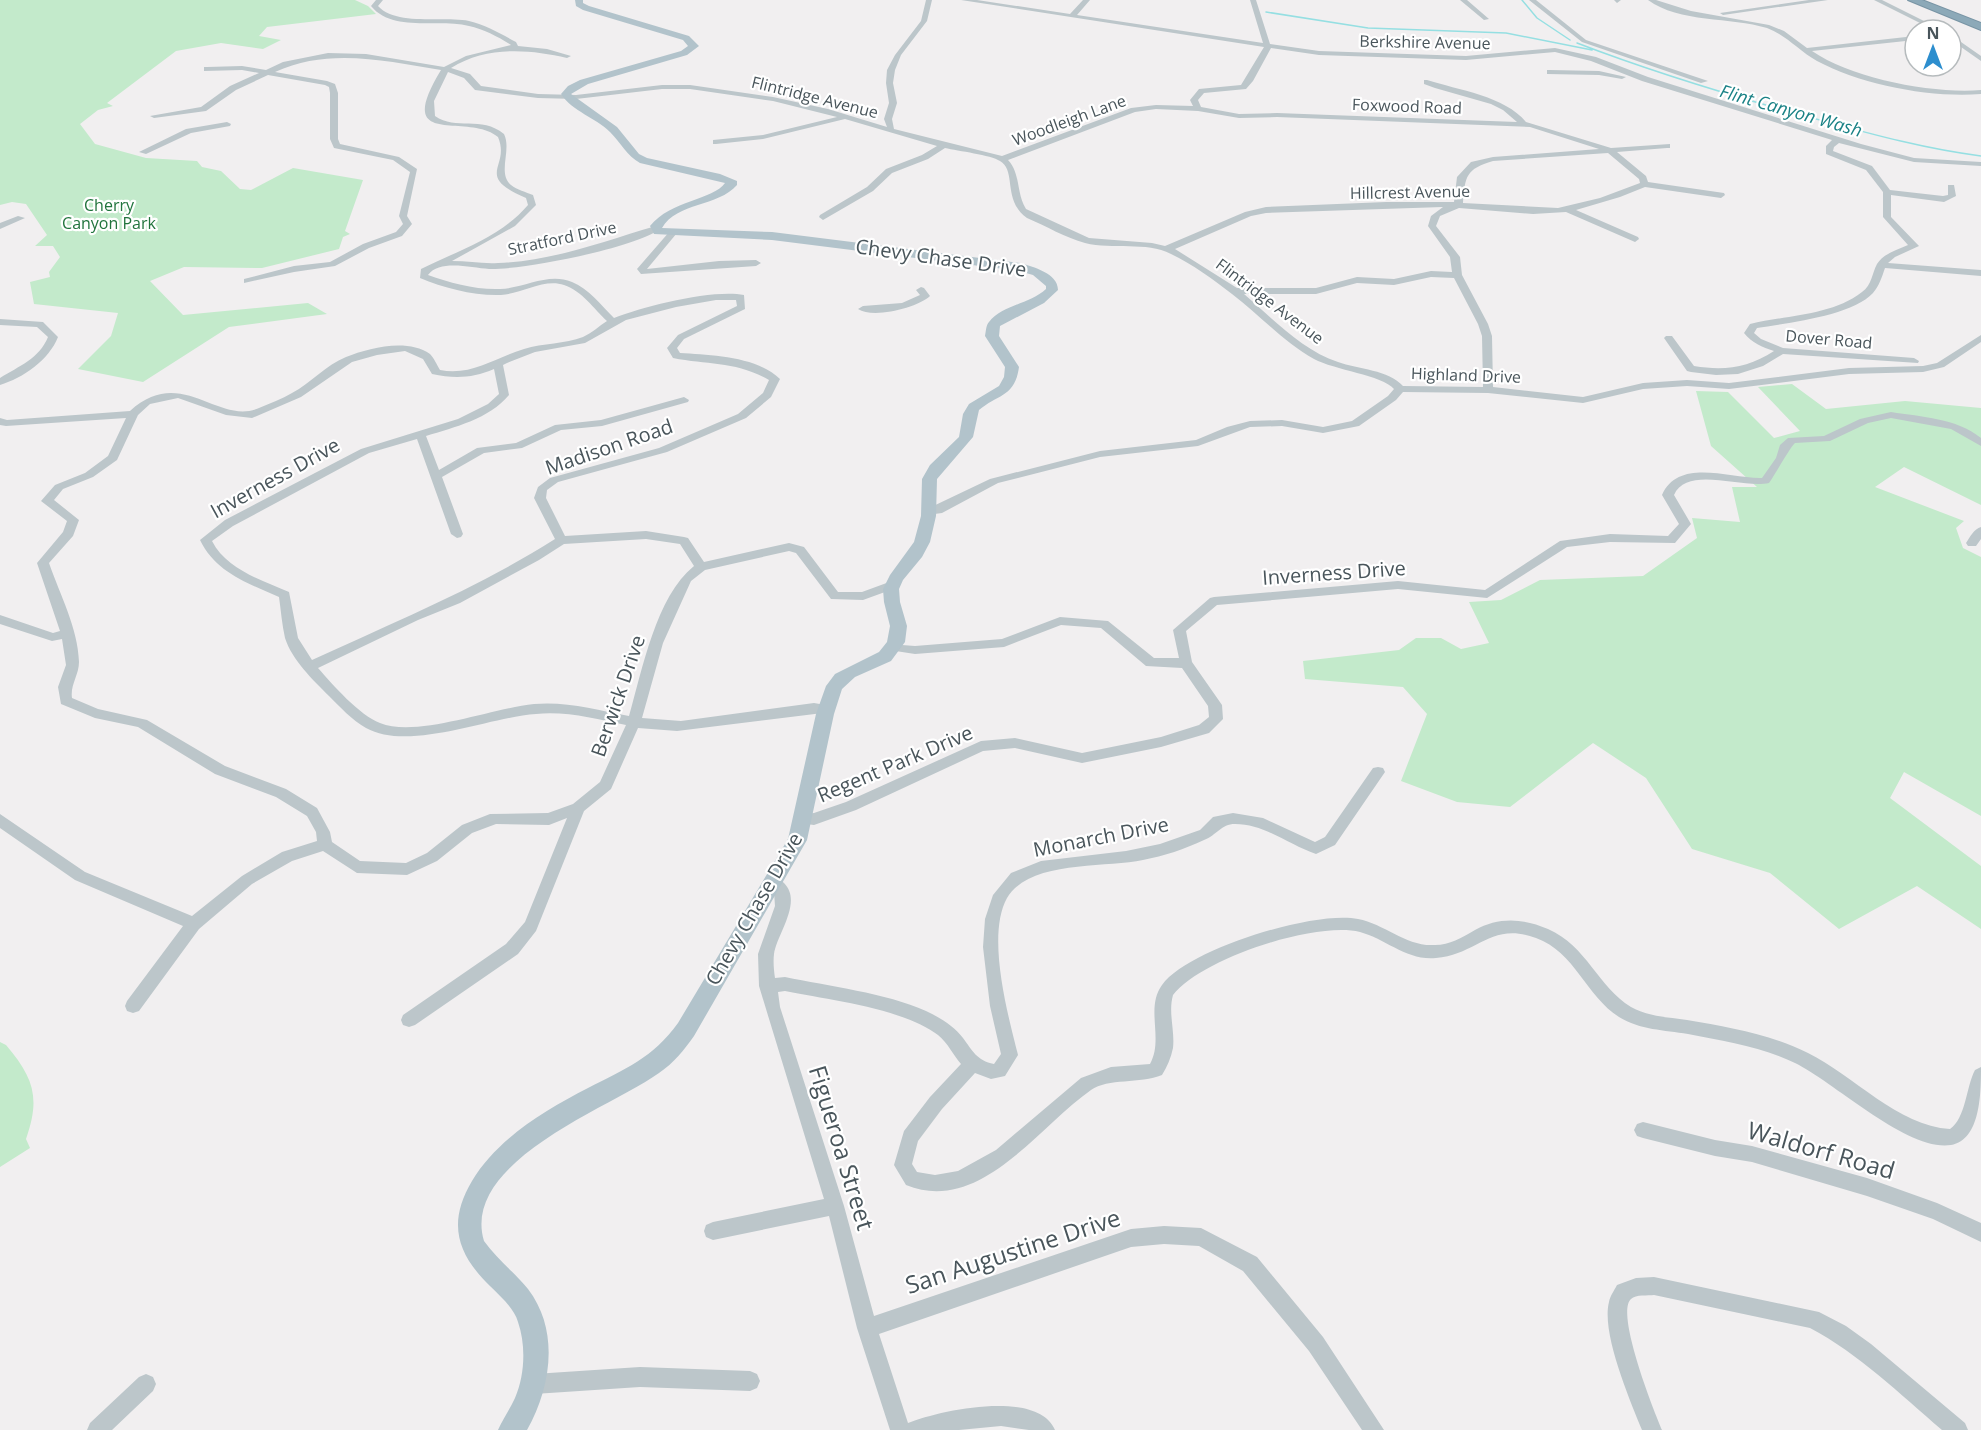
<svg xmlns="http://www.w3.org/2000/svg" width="1981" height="1430" font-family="'Open Sans',sans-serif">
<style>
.green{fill:#c3eacb}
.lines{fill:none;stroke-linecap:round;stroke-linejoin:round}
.stream{stroke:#95dfe2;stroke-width:1.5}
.highway-casing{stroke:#7894a4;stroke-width:2}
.minor{fill:#bcc6ca;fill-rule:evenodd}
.major{fill:#b2c3cb;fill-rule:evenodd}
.highway{fill:#8ca9b8;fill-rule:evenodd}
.labels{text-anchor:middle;stroke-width:4.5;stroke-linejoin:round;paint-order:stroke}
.far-street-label{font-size:16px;fill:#49555b;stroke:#fff}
.far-park-label{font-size:16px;fill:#21743d;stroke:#fff}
.far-water-label{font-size:18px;font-style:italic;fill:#1a8286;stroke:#fff}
.street-label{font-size:20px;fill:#49555b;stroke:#fff}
.near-street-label{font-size:24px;fill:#49555b;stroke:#fff}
</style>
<rect width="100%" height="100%" fill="#f1eff0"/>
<path class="green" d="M0,0h355l13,6 8,8 -109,13 -8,9 22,4 -18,9 -42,-6 -45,8 -69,52 6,3 -15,4 -18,14 15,20 51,14 51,3 5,6 19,4 19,18 11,1 42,-22 70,12 -18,51 5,3 -7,3 -4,12 -77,19 -78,-1 -34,14 33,34 125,-12 19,11 -98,13 -86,55 -65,-13 33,-33 7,-23 -84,-9 -4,-22 20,-5 -1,-5 11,-15 -7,-11h-18l12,-11 -21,-31 -14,-2 -12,3z
M1792,384l34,25 79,-8 76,7v97l-77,-38 -29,20 89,34 -8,7 7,20 18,9v259l-77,-44 -14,26 91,68v63l-64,-43 -78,43 -69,-56 -78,-24 -46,-71 -53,-35 -83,64 -53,-5 -56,-21 26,-67 -24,-27 -98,-8 -2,-18 96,-11 17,-12h25l20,11 28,-6 -20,-41 32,-2 39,-20 103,-4 54,-38 -5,-20 48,4 -8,-35h25l-46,-41 -15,-55 32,1 46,46 26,-7 -42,-44z
M0,1042l6,3c27,32 35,52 20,94l4,9 -30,19z"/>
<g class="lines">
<path class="stream" d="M1522,0l15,18 33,22
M1266,12l102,16 138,5 86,17
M1577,43c78,30 158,54 239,76 55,15 109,30 165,37"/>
<defs>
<path id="highway" d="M1908,0h14l59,23v7z"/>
</defs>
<use href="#highway" class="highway-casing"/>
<path class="minor" d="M376,0h7l-5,6c18,20 65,10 91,15 17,4 32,13 47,21l2,4 29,3 24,7 -4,2c-38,-9 -81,-12 -116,10l19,6 11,12 57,8 38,1 86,-10h28l83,12 55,12 59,18 -3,-8 5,-16 -3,-20 1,-13 8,-15 26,-34 5,-21h6l-5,21 -26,34 -6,15 -2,13 4,20 -5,16 2,10 108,27 129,-48 25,-3 37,1 -3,-6 9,-11 42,-4 23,-38 -303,-47h16l93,14 13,-14h7l-13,15 186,28 -13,-43h6l14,44 49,7 147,5 89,-8 41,9 52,20 213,67 53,14 67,4v4l-67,-4 -75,-19 -5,4 -1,4 39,15 18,24 53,6 5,-1v-10h6l2,11 -12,6 -53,-7v22l28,29 -24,11 -7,6 93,7v6l-96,-8c-3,9 -6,18 -12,25 -21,23 -86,30 -116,35l-3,5 7,6 22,9 131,10 5,3 -1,2 -135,-9 -20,12 -25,8 -22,1 -25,-3 -4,-1 -23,-33 2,-2h6l22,30c30,5 54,2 80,-15 -12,-4 -22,-8 -30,-18l6,-9c36,-9 81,-8 112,-32 10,-7 10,-19 15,-28 7,-11 20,-14 31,-19l-25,-28v-25l-17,-22 -40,-16v-8l6,-6 -190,-59 -51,-20 -36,-9 -89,8 -147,-5 -48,-7 -18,33 -7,8 -42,4 -6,7 3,7 38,7 38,-1 240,9 -14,-12 -12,-6 -56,-16 -11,-4v-4h3c31,10 78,16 99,42l85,26 59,-4v4h-3l-50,4 29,24 2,6 76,11 1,2 -4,3 -76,-11 -25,10 -44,13 62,27 1,2 -4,3 -69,-30 -33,2 -74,-6 -19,8 -4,10 24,31 2,18 26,49 4,12 1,51 90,10 60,-14 44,-3 42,3 120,-15 74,-2 14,-3 44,-28v7l-37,25 -21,5 -74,2 -120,15 -42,-3 -44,3 -60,14 -95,-10 -85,-1 -7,8 -37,26 -36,7 -41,-7 -32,1 -52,19 -98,11 -102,26 -56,30 -15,2 -2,-3 2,-3 63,-30 110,-28 96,-11 31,-13 23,-6 32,-1 41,7 29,-6 36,-25 6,-7c-12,-14 -60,-19 -80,-30 -31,-17 -54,-44 -82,-65 -18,-14 -40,-30 -61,-40 -25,-13 -58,-4 -86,-11 -19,-5 -39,-17 -58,-25 -25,-18 -10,-47 -27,-57 -9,-6 -42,-10 -55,-13l-17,11 -36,14 -19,18 -50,29 -4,-3 1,-2 47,-28 19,-18 36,-14 15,-9 -92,-27 -82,20 -47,5h-3v-4l50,-5 74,-18 -64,-16 -83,-12h-28l-86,10 -38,-1 -63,-8 -11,-12 -16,-6 -14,29 1,15c21,15 46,-1 69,18 8,16 -7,39 7,51 6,5 15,7 22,10l3,10 -21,21 -63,35c16,0 31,3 46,2 56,-2 106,-22 158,-37l4,3c-25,19 -137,41 -171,40 -18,-1 -49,-10 -61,6 22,8 48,15 72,14 25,-1 48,-17 72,-7 17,7 29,23 42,36 31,-12 99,-29 130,-23l1,14 -61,30 -7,9 3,5c31,2 76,3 100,26l-9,18 -25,21 -79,34 -109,30 -11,8 -1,8 19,38 81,-5 38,6 4,1 16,24 85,-19 15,4 34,45h24l30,-11 6,4 -2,3 -33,12 -32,-1 -35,-46 -7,-2 -84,19 -14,11 -28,62 -21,75 39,3 133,-18 17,3 2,3 -2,3 -154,19 -39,-3 -27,61 -27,22 -48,120 -18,23 -103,71 -6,2 -6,-2 -2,-5 2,-5 103,-71 19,-22 42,-104 -18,7 -53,-1 -24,9 -35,28 -30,14 -50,-2 -34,-22 -31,10 -40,23 -53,45 -60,82 -6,2 -6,-2 -2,-5 2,-5 56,-75 -108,-46 -75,-52v-14l85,58 107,44 50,-40 40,-24 35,-11 -1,-9 -9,-16 -31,-19 -61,-23 -77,-47 -43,-9 -34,-14 -3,-17 8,-22 -4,-26 -10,2 -52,-17v-9l53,18 7,-2 -23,-68 26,-31 4,-11 -26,-20 14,-16 30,-12 23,-17 18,-38 -120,8 -6,-1v-7l7,2 123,-9c51,-47 88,15 129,-3 11,-5 23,-9 33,-15 19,-10 34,-28 54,-36 23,-9 61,-19 84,-3 4,4 7,11 10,16 32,6 54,-12 84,-21 19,-6 41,-5 59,-12 9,-4 16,-11 24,-16 -13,-12 -25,-30 -43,-36 -20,-7 -43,9 -63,10 -27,1 -57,-7 -81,-17l1,-9c36,-18 80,-32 107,-64l-2,-7c-53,-23 -15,-30 -28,-61 -31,-26 -106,14 -57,-67 -55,-9 -112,-23 -166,2l52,9 8,3 3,9v46l2,5 59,13 18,12 -10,47 5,8 -10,12 -33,12 -34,18 -41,6 -50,11v-4l50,-13 36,-4 33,-18 33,-12 7,-8 -4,-8 11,-44 -17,-12 -59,-12 -4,-9v-46l-1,-6 -4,-2 -57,-10 -32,15 -30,21 -52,7 -4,-2 51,-9 29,-21 29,-13 -17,-3 -38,1v-4h3l35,-1 24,4 17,-8 45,-9 38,1 78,13 22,-11 45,-11c-12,-8 -28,-16 -42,-19 -30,-8 -76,7 -98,-20zM1156,109l42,2 41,7 38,-1 253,10 69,22 -106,8 -22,5 -14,15 -3,25h-68l-120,5 -21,5 -80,34 -13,-3 -63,-5 -63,-29c-10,-16 -5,-35 -18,-49l127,-48zM1608,153l31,26 1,4 -40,15 -42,10 -95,-5c2,-27 3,-34 30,-42zM1443,207l-12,9 -3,10 22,31 2,15 -21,-1 -37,8 -37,-2 -41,11h-79l-62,-39 76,-33 15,-3zM1431,277l23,1 24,46 4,12 1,51 -80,-1c-14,-16 -45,-17 -65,-24 -36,-12 -66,-44 -94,-68h72l41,-11 37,2zM716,300h20l1,6 -59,29 -11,13 6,10c35,7 63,3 96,22l-6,13 -25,21 -79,34 -109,30 -12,9 -4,11 21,41c-77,49 -161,83 -243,121l-14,-22 -9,-46c-27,-12 -62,-22 -77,-51l21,-15 136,-73 48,-14 34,95 6,4 4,-1 2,-3 -21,-57 42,-24 38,-5 39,-18 41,-4 86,-24 1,-2 -5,-3 -83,23 -46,5 -39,18 -39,5 -38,22 -13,-34c29,-9 63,-17 83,-41l-6,-30 4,-2 28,-11 50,-9 41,-23 50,-13zM405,351l18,8 9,15c23,5 41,4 62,-5l5,25 -11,10 -30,15 -97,30 -136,71 -25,20c16,33 48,43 79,57 2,14 3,28 6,41 7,22 28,42 44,58 11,11 23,24 37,32 43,24 123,-11 170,-14 31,-3 60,5 90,11l-26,57 -27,22 -25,9 -58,1 -28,11 -35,28 -21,10 -46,-2 -28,-19 -2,-10 -13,-24 -31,-19 -61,-23 -78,-46 -49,-11 -26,-11c-2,-13 7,-23 7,-36 -1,-34 -19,-67 -30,-99l24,-27 6,-16 -25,-20 9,-11 30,-12 24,-17 21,-45 12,-11 28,-6 48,17 26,3 49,-21 51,-35 25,-7zM646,539l34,5 14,22c-38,30 -52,105 -65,150 -32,-6 -63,-15 -95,-12 -42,4 -117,34 -154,19 -21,-8 -47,-38 -62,-55l100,-48 42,-17 79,-43 25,-16z
M1460,0h7l22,19 -5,1z
M1529,0h7l50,40 122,41 -7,2 -119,-41z
M1614,0h7l-4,3z
M1648,0h8l35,11 78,14 15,6 23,17 108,-12v4l-103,11c41,28 121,43 169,39v4c-51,4 -119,-9 -164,-33 -18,-10 -31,-26 -50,-33 -36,-11 -88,-5 -119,-28z
M1809,0h19l-105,15 -3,-2z
M1874,0h8l60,30h-8z
M1951,35l30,21v5l-30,-21z
M1550,70l49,1 27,6 -4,2 -23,-4 -52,-1v-4z
M227,122l4,2 -1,2 -39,7 -45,21 -7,-2 47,-23z
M18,216l7,2 -25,11v-6z
M673,230l4,3 -30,36 72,-8 37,-1 5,3 -5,3 -115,8 -4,-5 33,-38z
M921,287l3,1 6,8c-13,12 -57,23 -72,13l5,-3 39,-3 18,-8 -4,-5z
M0,319l43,3 15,15c-9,23 -35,41 -58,48v-7c19,-12 39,-19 48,-41l-11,-10 -37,-2z
M1891,412c31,5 65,6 90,26v8l-30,-17 -60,-11 -23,5 -38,18 -35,2c-4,3 -21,33 -26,40 -27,6 -82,-18 -95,12l17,29 -16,19 -65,-1 -43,5 -80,51 -89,-9 -181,16 -31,26 6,31 30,43 1,14 -14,14 -48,14 -79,16 -67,-15 -32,3 -127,59 -42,15 -15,-2 -2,-4 2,-4 15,-2 32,-11 135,-61 34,-3 67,15 79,-16 38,-12 10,-8 -1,-11 -26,-38 -36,-2 -45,-38 -40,-3 -57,22 -89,7 -26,-4 -1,-3 1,-3 26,2 87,-7 58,-22 48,4 46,37h25l-6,-28 37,-32 4,-1 184,-16 87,9 75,-49 50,-7 58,2 11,-12 -17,-29c17,-38 68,-16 100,-17l14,-20 4,-13 8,-7 36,-2 36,-17z
M1981,527v12l-5,7h-8l-2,-3c4,-6 8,-14 15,-16z
M1378,767l5,1 2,4 -50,73 -19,9c-27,-9 -51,-30 -81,-30 -14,0 -18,11 -31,16 -19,9 -40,16 -61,20 -38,8 -114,0 -136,38 -21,38 1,117 11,157l-13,21 -14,3 -16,-6 -33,36 -24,32 -6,23 5,8 18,3 23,-4 38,-21 85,-72 30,-11 39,-3c14,-25 -5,-56 12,-79 26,-36 153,-75 196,-66 27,5 48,28 77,26 15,0 26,-7 40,-15 23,-13 48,-12 73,-1 39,17 50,58 83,78 18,10 37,10 56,13 41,7 83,14 121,33 45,22 90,73 142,76 16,-11 16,-42 25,-59l6,-3c0,25 0,73 -30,78 -43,7 -117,-63 -156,-82 -33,-16 -71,-22 -107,-29 -24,-4 -48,-4 -69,-17 -33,-21 -44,-65 -83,-79 -45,-17 -59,17 -100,20 -29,3 -50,-19 -76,-26 -45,-11 -159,27 -187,63 -5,18 2,35 0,53 -2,10 -6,19 -11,27 -22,9 -54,3 -71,15 -53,37 -111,125 -185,95l-12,-20 10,-34 26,-34 31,-33c-8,-9 -13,-21 -23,-29 -36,-27 -109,-35 -153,-44l-7,1 2,15 64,199 30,110 257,-87 33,-3 37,2 56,29 66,80 61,93h-22l-53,-79 -66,-80 -44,-25 -35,-2 -33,3 -252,87 29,89c32,-13 130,-34 147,7h-26l-28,-4 -42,4h-69l-33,-102 -28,-112 -116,24 -7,-3 -2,-6 2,-6 7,-3 111,-23 -65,-213 -1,-32 17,-48 -1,-14 -9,-10 3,-4c7,-3 11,0 16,5 19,19 -7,51 -10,71 -1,8 0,17 1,24l10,-1c43,9 101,16 141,34 13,6 28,15 37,27 9,12 14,23 31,26l7,-10 -11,-48 -7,-59 2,-28 8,-24 18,-22 30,-12 85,-10 34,-7 40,-14 13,-13 20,-4 30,5 52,24 10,-5 48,-69z
M1643,1122l72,18 37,6 115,32 70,25 44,20v19l-48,-23 -66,-23 -115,-34 -37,-6 -72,-18 -6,-2 -3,-6 3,-6z
M1654,1277l165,35 27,14 25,18 94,79 3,7h-26c-42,-36 -83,-76 -132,-102l-156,-33c-6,1 -18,-1 -23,4 -16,14 23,112 31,131h-20c-12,-30 -41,-97 -33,-128 1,-6 5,-11 8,-17l19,-7z
M640,1367l110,4 7,3 3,7 -3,7 -7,3 -110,-4 -106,7 -7,-3 -3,-7 3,-7 7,-3z
M146,1374l7,3 3,7 -3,7 -41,39h-25l3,-7 49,-46z"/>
<path class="major" d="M575,0h8v3l6,3 100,30 10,10 -12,9 -99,29 -17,10 46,33 22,27 8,4 73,16 17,7v4c-19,22 -60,17 -75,43l110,4 248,31c13,4 38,10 38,27l-14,13 -44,23 -1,10 20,31c-4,30 -21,27 -40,43l-6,27 -36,42 -1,37 -6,26 -8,15 -19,23 -4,9 1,13 7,24 -2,16 -14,19 -36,16 -13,12 -8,25 -27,126 -113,196c-10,14 -20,27 -35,37 -47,34 -199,88 -175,168 13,18 30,31 44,48 32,42 23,98 -1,141h-29c5,-11 12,-21 17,-32 10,-23 11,-53 3,-76 -4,-14 -18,-26 -28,-36 -33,-32 -43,-63 -18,-105 25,-42 73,-71 116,-93 37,-19 65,-30 90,-65l110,-184 28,-125 10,-28 9,-12 44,-22 8,-10 3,-16 -6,-24 -1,-13 7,-14 24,-33 7,-26 1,-37 8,-14 29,-28 4,-23 6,-10 30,-18 5,-9 1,-10 -20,-31c1,-5 1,-11 4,-14 13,-17 41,-18 57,-33v-3l-13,-11 -14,-4 -247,-31 -118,-6 -4,-8c21,-26 63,-26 75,-43l-85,-20c-13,-7 -19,-20 -30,-31 -15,-15 -37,-20 -49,-38l7,-8 12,-6 101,-29 7,-5 -5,-6 -100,-30 -7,-4z"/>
<use href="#highway" class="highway"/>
</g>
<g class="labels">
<g class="far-street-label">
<text transform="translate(1425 42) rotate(1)" y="6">Berkshire Avenue</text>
<text transform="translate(815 97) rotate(14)" y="6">Flintridge Avenue</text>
<text transform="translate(1407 106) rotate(2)" y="6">Foxwood Road</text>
<text transform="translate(1069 120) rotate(-20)" y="6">Woodleigh Lane</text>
<text transform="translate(1410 192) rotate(-1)" y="6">Hillcrest Avenue</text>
<text transform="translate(562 238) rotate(-12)" y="6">Stratford Drive</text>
<text transform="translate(1270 301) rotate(37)" y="6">Flintridge Avenue</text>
<text transform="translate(1829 339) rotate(5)" y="6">Dover Road</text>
<text transform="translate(1466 375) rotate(2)" y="6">Highland Drive</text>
</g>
<g class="far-park-label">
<text x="109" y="211">Cherry<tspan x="109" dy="18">Canyon Park</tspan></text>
</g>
<g class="far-water-label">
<text transform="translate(1791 111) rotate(16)" y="6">Flint Canyon Wash</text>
</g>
<g class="street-label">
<text transform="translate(941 258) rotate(8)" y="7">Chevy Chase Drive</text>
<text transform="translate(609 447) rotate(-19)" y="7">Madison Road</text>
<text transform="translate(275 478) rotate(-29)" y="7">Inverness Drive</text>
<text transform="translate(1334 573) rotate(-4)" y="7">Inverness Drive</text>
<text transform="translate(618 696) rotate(-71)" y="7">Berwick Drive</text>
<text transform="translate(895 764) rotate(-23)" y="7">Regent Park Drive</text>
<text transform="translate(1101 837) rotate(-11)" y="7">Monarch Drive</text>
<text transform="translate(754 909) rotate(-60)" y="7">Chevy Chase Drive</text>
</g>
<g class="near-street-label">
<text transform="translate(841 1148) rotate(73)" y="8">Figueroa Street</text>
<text transform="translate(1821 1151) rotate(16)" y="8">Waldorf Road</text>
<text transform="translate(1013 1252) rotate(-18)" y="8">San Augustine Drive</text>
</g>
</g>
<g transform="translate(1933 48)"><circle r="28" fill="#ffffff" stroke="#b6bbbd" stroke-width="1.5"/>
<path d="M0-4.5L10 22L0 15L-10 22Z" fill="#2d8ece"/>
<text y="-9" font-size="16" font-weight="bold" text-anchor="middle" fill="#49555b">N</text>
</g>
</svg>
